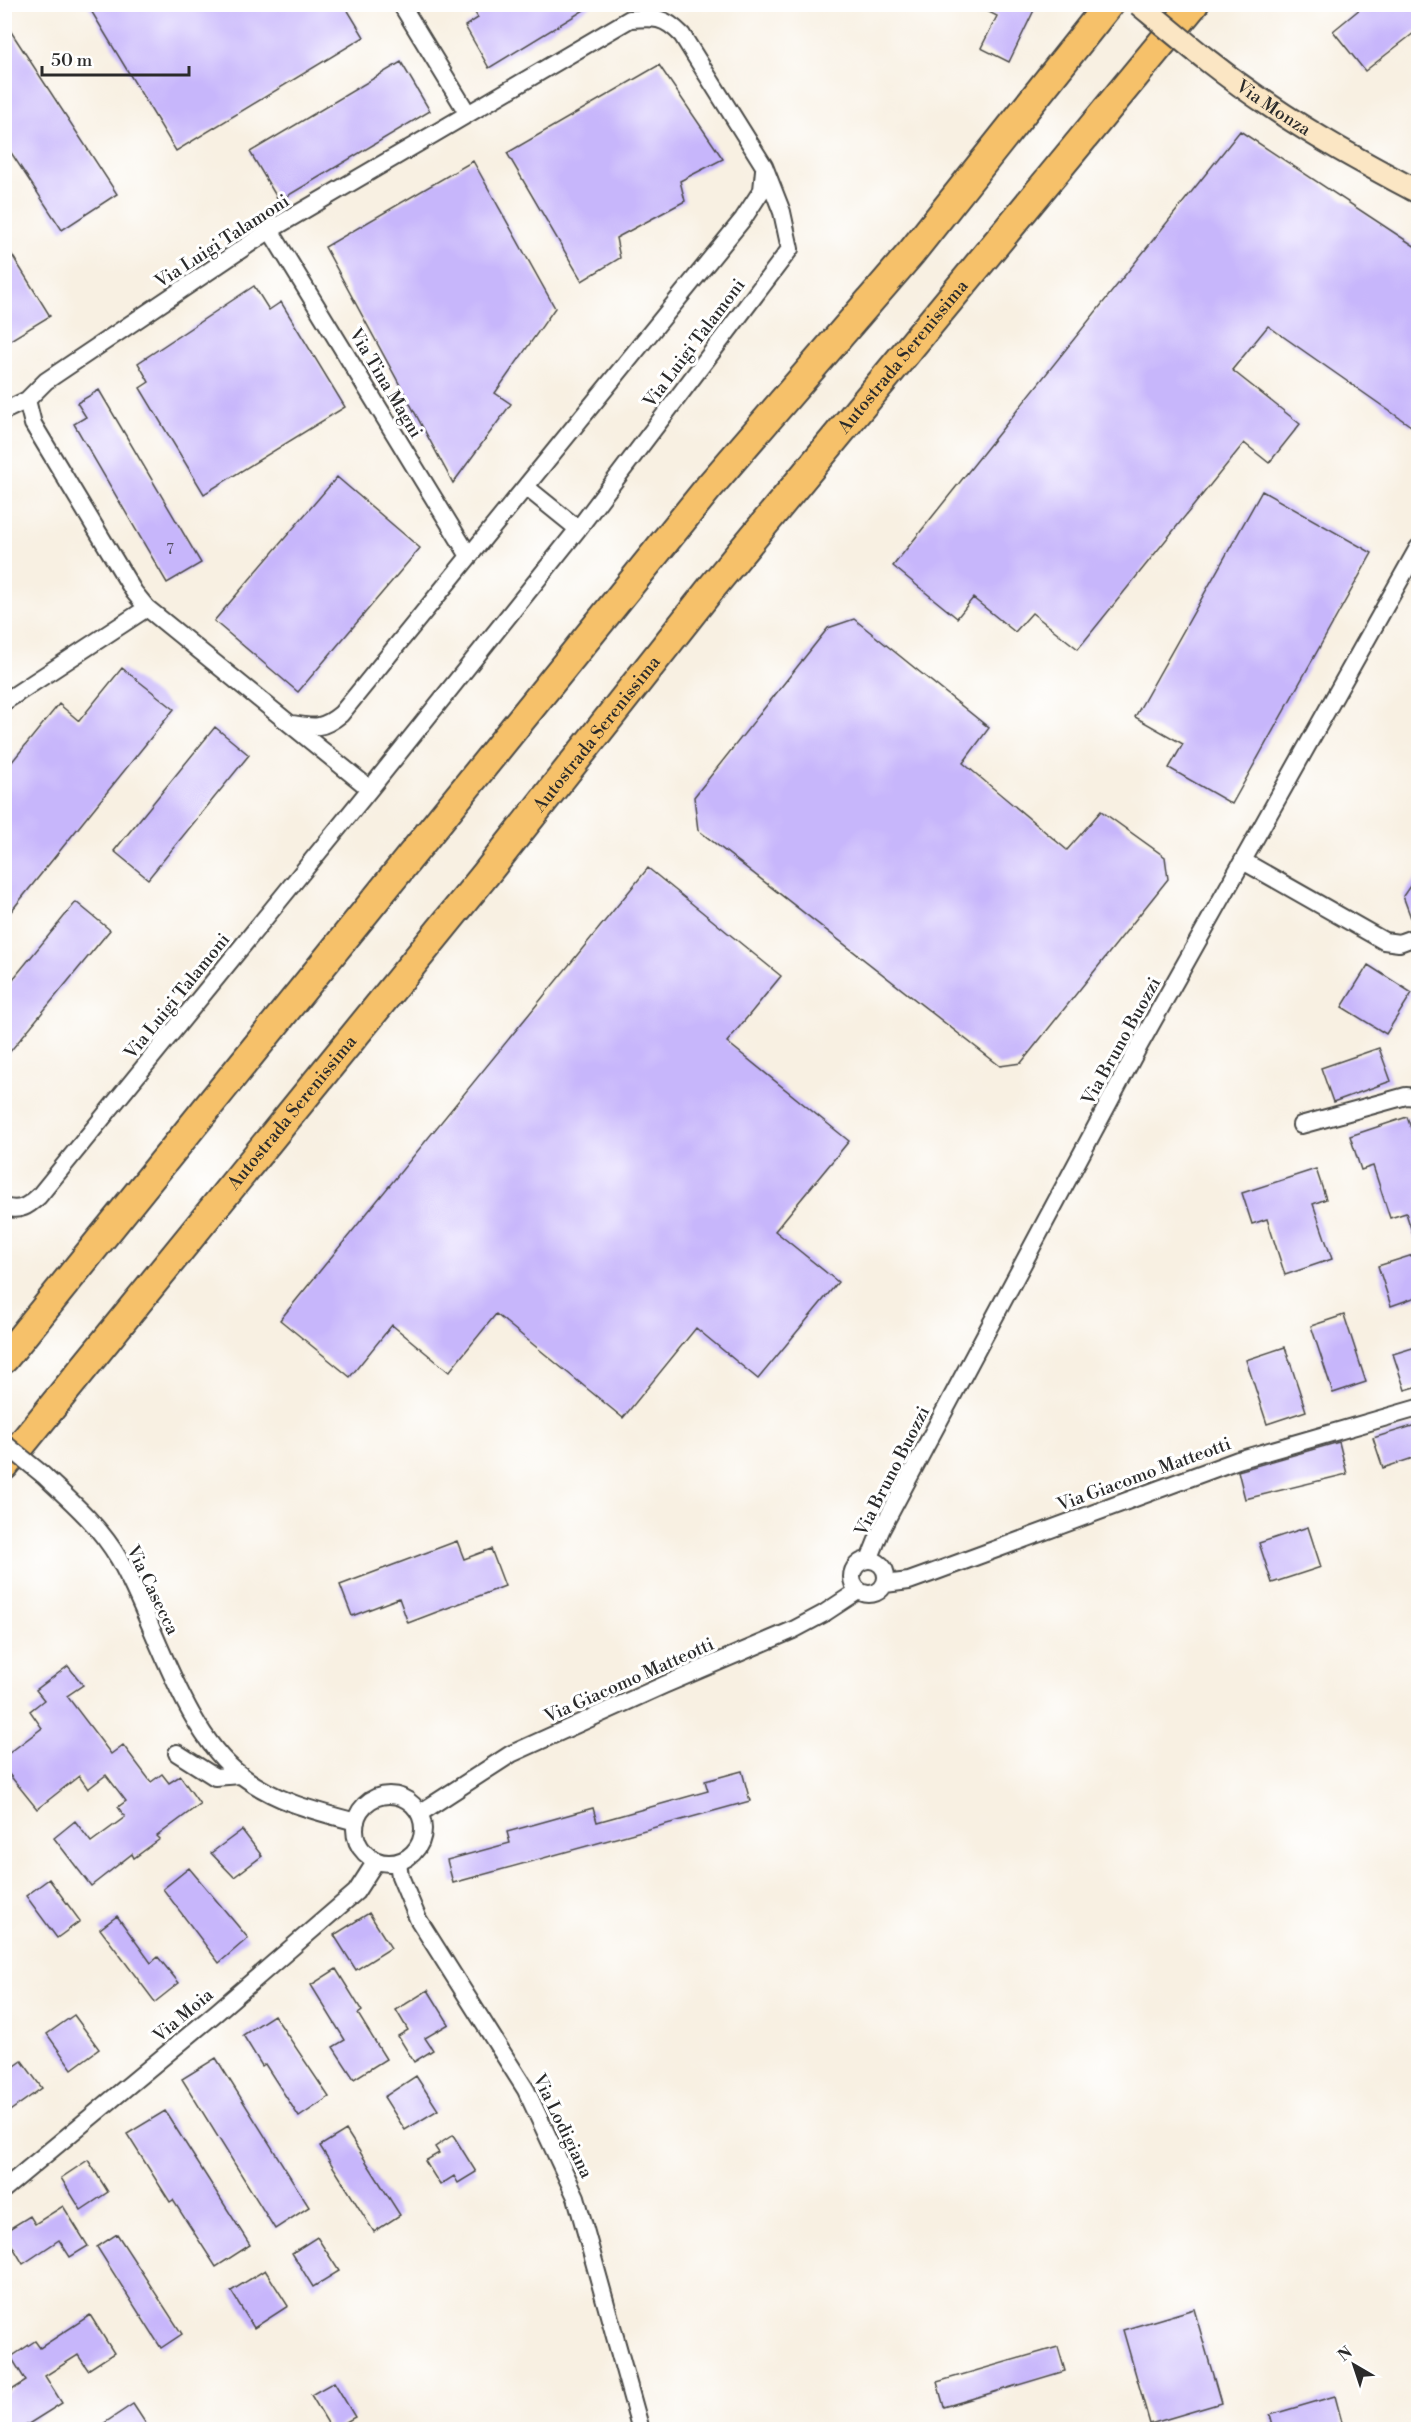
<svg xmlns="http://www.w3.org/2000/svg" width="1423" height="2434" font-family="'Libre Bodoni',serif">
<style>
.building{fill:#c7b6fb}
.lines{fill:none;stroke-linecap:round;stroke-linejoin:round}
.street-casing{stroke:#4a4946;stroke-width:20}
.highway-casing{stroke:#4a4946;stroke-width:32}
.street{stroke:#fff;stroke-width:16}
.highway{stroke:#f6c16b;stroke-width:28}
.street-bridge-casing{stroke:#4a4946;stroke-width:20;stroke-linecap:butt}
.secondary-bridge-casing{stroke:#4a4946;stroke-width:26;stroke-linecap:butt}
.street-bridge{stroke:#fff;stroke-width:16}
.secondary-bridge{stroke:#fbe6c4;stroke-width:22}
.labels{text-anchor:middle;stroke-width:6;stroke-linejoin:round;paint-order:stroke}
.number-label{font-size:15px;fill:#524e5f}
.street-label{font-size:18px;fill:#2b2b2b;stroke:#fff}
</style>
<rect width="100%" height="100%" fill="#fff"/>
<filter id="ink" filterUnits="userSpaceOnUse"><feTurbulence type="fractalNoise" baseFrequency=".0167" numOctaves="2"/><feDisplacementMap in="SourceGraphic" scale="12" xChannelSelector="R" yChannelSelector="G"/><feConvolveMatrix kernelMatrix="1 2 1 2 8 2 1 2 1" color-interpolation-filters="sRGB"/></filter>
<filter id="wash" filterUnits="userSpaceOnUse"><feTurbulence type="fractalNoise" baseFrequency=".008" numOctaves="4" result="noise"/><feDisplacementMap in="SourceGraphic" scale="24" xChannelSelector="R" yChannelSelector="G"/><feGaussianBlur stdDeviation="1.35" result="paint"/><feColorMatrix in="noise" values="0 0 0 0 0 0 0 0 0 0 0 0 0 0 0 0 0 1.4 0 .05"/><feComposite in="paint" operator="in"/></filter>
<g filter="url(#wash)">
<rect width="100%" height="100%" fill="#f8f0e2"/>
<g id="blocks">
<path class="building" d="M87,4h257l20,33 -188,114z
M470,4h124l-105,64 -24,-42 13,-8z
M973,4h64l-28,58 -28,-14 16,-32z
M1366,4h53v25l-54,42 -32,-40z
M4,21l113,173 -55,36 -58,-88z
M401,62l29,49 -151,90 -29,-49z
M659,65l64,94 -43,22 5,20 -69,37 4,20 -38,23 -75,-128z
M1240,131l179,118v165l-8,12 -143,-100 -36,44 68,54 -31,39 -25,-20 -166,206 -46,-36 -17,19 -42,-34 -16,20 -64,-52z
M473,161l82,147 -60,85 16,11 -58,79 -128,-236z
M4,242l46,74 -46,28z
M254,286l15,24 12,-8 64,105 -141,87 -64,-106 9,-6 -11,-19z
M99,390l102,173 -34,20 -93,-159 12,-7 -9,-14z
M337,477l83,71 -122,144 -84,-71z
M1262,491l110,62 -140,251 -63,-36 14,-24 -48,-27z
M854,619l135,109 -26,35 104,87 34,-39 64,46 3,22 -147,184 -21,3 -302,-236 -4,-33 134,-169z
M122,668l52,41 -170,211v-162l7,5 48,-59 20,17z
M215,727l34,28 -101,124 -34,-28z
M648,868l133,108 -54,66 122,99 -74,90 63,51 -80,97 -62,-51 -73,90 -127,-104 -47,58 -57,-47 -42,52 -70,-57z
M1419,873v53h-5l-11,-30z
M76,902l34,28 -106,129v-69z
M1368,965l44,28 -26,41 -44,-27z
M1379,1048l12,33 -58,21 -12,-34z
M1407,1117l12,33v91h-4l-9,-28 -16,5 -17,-52 -12,4 -11,-34z
M1316,1169l10,30 -13,5 19,55 -47,16 -18,-56 -15,5 -10,-31z
M1419,1253v43l-28,10 -13,-40z
M1344,1315l22,67 -33,11 -22,-67z
M1419,1346v40l-14,4 -12,-36z
M1285,1347l21,64 -39,13 -21,-64z
M1419,1424v32l-36,12 -10,-30z
M1339,1442l8,32 -102,25 -7,-28z
M1308,1527l13,40 -49,16 -13,-40z
M457,1541l7,18 27,-10 14,37 -97,37 -9,-25 -47,18 -12,-31z
M68,1666l15,19 -16,11 44,58 12,-9 28,37 11,-8 7,9 11,-7 20,28 -43,32 3,3 -26,19 -2,-4 -41,32 -37,-48 21,-17 16,21 34,-25 -7,-10 8,-6 -20,-26 -18,14 -9,-13 -42,33 -33,-41v-11l38,-29 -12,-17 14,-11 -8,-10z
M742,1771l8,30 -297,82 -6,-23 63,-17 -3,-11 86,-24 4,14 111,-31 -3,-10z
M242,1830l20,26 -28,21 -23,-24z
M189,1868l59,70 -29,25 -56,-74z
M49,1879l31,42 -23,17 -31,-42z
M369,1913l22,35 -35,22 -22,-35z
M117,1916l34,47 7,-6 21,26 -24,19 -55,-73z
M336,1969l26,42 -4,3 28,45 -32,20 -21,-32 12,-7 -34,-55z
M428,1990l21,34 -24,14 8,12 -19,12 -16,-26 10,-6 -12,-20z
M74,2015l25,34 -27,20 -25,-35z
M274,2015l55,82 -30,20 -34,-53 -3,2 -19,-31z
M216,2058l93,149 -34,22 -93,-150z
M22,2061l20,27 -38,27v-41z
M416,2076l22,34 -33,20 -21,-33z
M165,2111l85,134 -34,22 -43,-67 -3,2 -43,-68z
M346,2130l54,85 -26,17 -54,-86z
M453,2135l23,37 -18,11 -4,-7 -14,9 -15,-24 14,-8 -4,-6z
M88,2160l20,32 -27,18 -20,-32z
M63,2206l25,40 -18,11 -11,-17 -36,24 -19,-32 26,-16 5,8z
M117,2234l65,100 -21,14 -64,-101z
M317,2237l22,34 -26,16 -21,-34z
M265,2270l23,36 -34,22 -23,-37z
M1194,2309l27,94 -71,21 -27,-94z
M90,2315l24,38 -26,17 -10,-15 -33,21 17,27 -43,27h-15v-35l22,-14 -15,-24 24,-16 5,7z
M1058,2347l7,24 -121,36 -7,-25z
M334,2382l21,35 -23,13 -21,-35z
M1335,2396l9,34h-70l-4,-15z
M133,2404l17,26h-56z"/>
</g>
</g>
<g filter="url(#ink)">
<use href="#blocks" fill-opacity="0" stroke="#4a4946" stroke-width="1.5"/>
<g class="lines">
<defs>
<path id="street" d="M401,4l67,110
M270,230l199,326
M27,400l6,24 101,168 13,16 223,181
M4,411l23,-11 19,-19 224,-151 360,-211c24,-2 34,-3 52,16l82,131 18,46 8,37 -212,280 -208,260 -331,407c-11,10 -19,16 -35,11
M526,487l52,42
M4,702l143,-94
M292,724c23,4 31,5 49,-10l402,-495 19,-29 2,-20
M1243,861l141,80 15,2 19,-7
M1301,1125l105,-29 12,1
M42,1474c29,27 57,51 77,85 36,63 64,174 123,217 34,26 73,35 114,46
M852 1577a17 17 0 1 1 34 0a17 17 0 1 1-34 0Z
M869,1560l12,-30 258,-484 279,-498
M885,1584l24,-3 25,-9 304,-112 180,-52
M177,1753l38,24 25,-2
M355 1829a34 34 0 1 1 68 0a34 34 0 1 1-68 0Z
M420,1813l91,-59 153,-69 129,-55 30,-16 35,-23
M398,1863l2,13 18,43 108,171 50,107 65,233
M4,2189l213,-177 139,-120 20,-31"/>
<g id="highway">
<path d="M4,1359l705,-872 202,-234 198,-249"/>
<path id="s1" d="M4,1466l481,-591 228,-289 481,-582"/>
</g>
</defs>
<use href="#street" class="street-casing"/>
<use href="#highway" class="highway-casing"/>
<use href="#street" class="street"/>
<use href="#highway" class="highway"/>
<defs>
<path id="street-bridge" d="M4,1443l38,31"/>
<g id="secondary-bridge">
<path id="s2" d="M1139,4c42,35 84,71 130,101 48,33 99,60 149,87"/>
</g>
</defs>
<use href="#street-bridge" class="street-bridge-casing"/>
<use href="#secondary-bridge" class="secondary-bridge-casing"/>
<use href="#street-bridge" class="street-bridge"/>
<use href="#secondary-bridge" class="secondary-bridge"/>
</g>
</g>
<g class="labels">
<g class="number-label">
<text x="170" y="554">7</text>
</g>
<g class="street-label">
<text dy="6" stroke="none"><textPath href="#s2" startOffset="170">Via Monza</textPath></text>
<text transform="translate(222 241) rotate(-33)" y="6">Via Luigi Talamoni</text>
<text transform="translate(694 343) rotate(-53)" y="6">Via Luigi Talamoni</text>
<text dy="6" stroke="none"><textPath href="#s1" startOffset="1428">Autostrada Serenissima</textPath></text>
<text transform="translate(386 383) rotate(59)" y="6">Via Tina Magni</text>
<text dy="6" stroke="none"><textPath href="#s1" startOffset="942">Autostrada Serenissima</textPath></text>
<text transform="translate(177 996) rotate(-51)" y="6">Via Luigi Talamoni</text>
<text transform="translate(1121 1041) rotate(-61)" y="6">Via Bruno Buozzi</text>
<text dy="6" stroke="none"><textPath href="#s1" startOffset="456">Autostrada Serenissima</textPath></text>
<text transform="translate(892 1471) rotate(-63)" y="6">Via Bruno Buozzi</text>
<text transform="translate(1144 1474) rotate(-20)" y="6">Via Giacomo Matteotti</text>
<text transform="translate(153 1590) rotate(64)" y="6">Via Casecca</text>
<text transform="translate(629 1680) rotate(-24)" y="6">Via Giacomo Matteotti</text>
<text transform="translate(183 2015) rotate(-40)" y="6">Via Moia</text>
<text transform="translate(563 2126) rotate(64)" y="6">Via Lodigiana</text>
</g>
</g>
<rect width="1423" height="2434" fill="none" stroke="#fff" stroke-width="24"/>
<g transform="translate(1354 2365) rotate(321)" stroke="#ffffff" stroke-width="4.5" paint-order="stroke">
<path d="M0-4.5L10 22L0 15L-10 22Z" fill="#2b2b2b"/>
<text y="-9" font-size="16" font-weight="bold" text-anchor="middle" fill="#2b2b2b">N</text>
</g>
<path d="M42 66v9h147v-9" fill="none" stroke="#2b2b2b" stroke-width="3"/>
<text x="51" y="66" font-size="18" fill="#2b2b2b" stroke="#ffffff" stroke-width="4.5" paint-order="stroke">50 m</text>
</svg>
